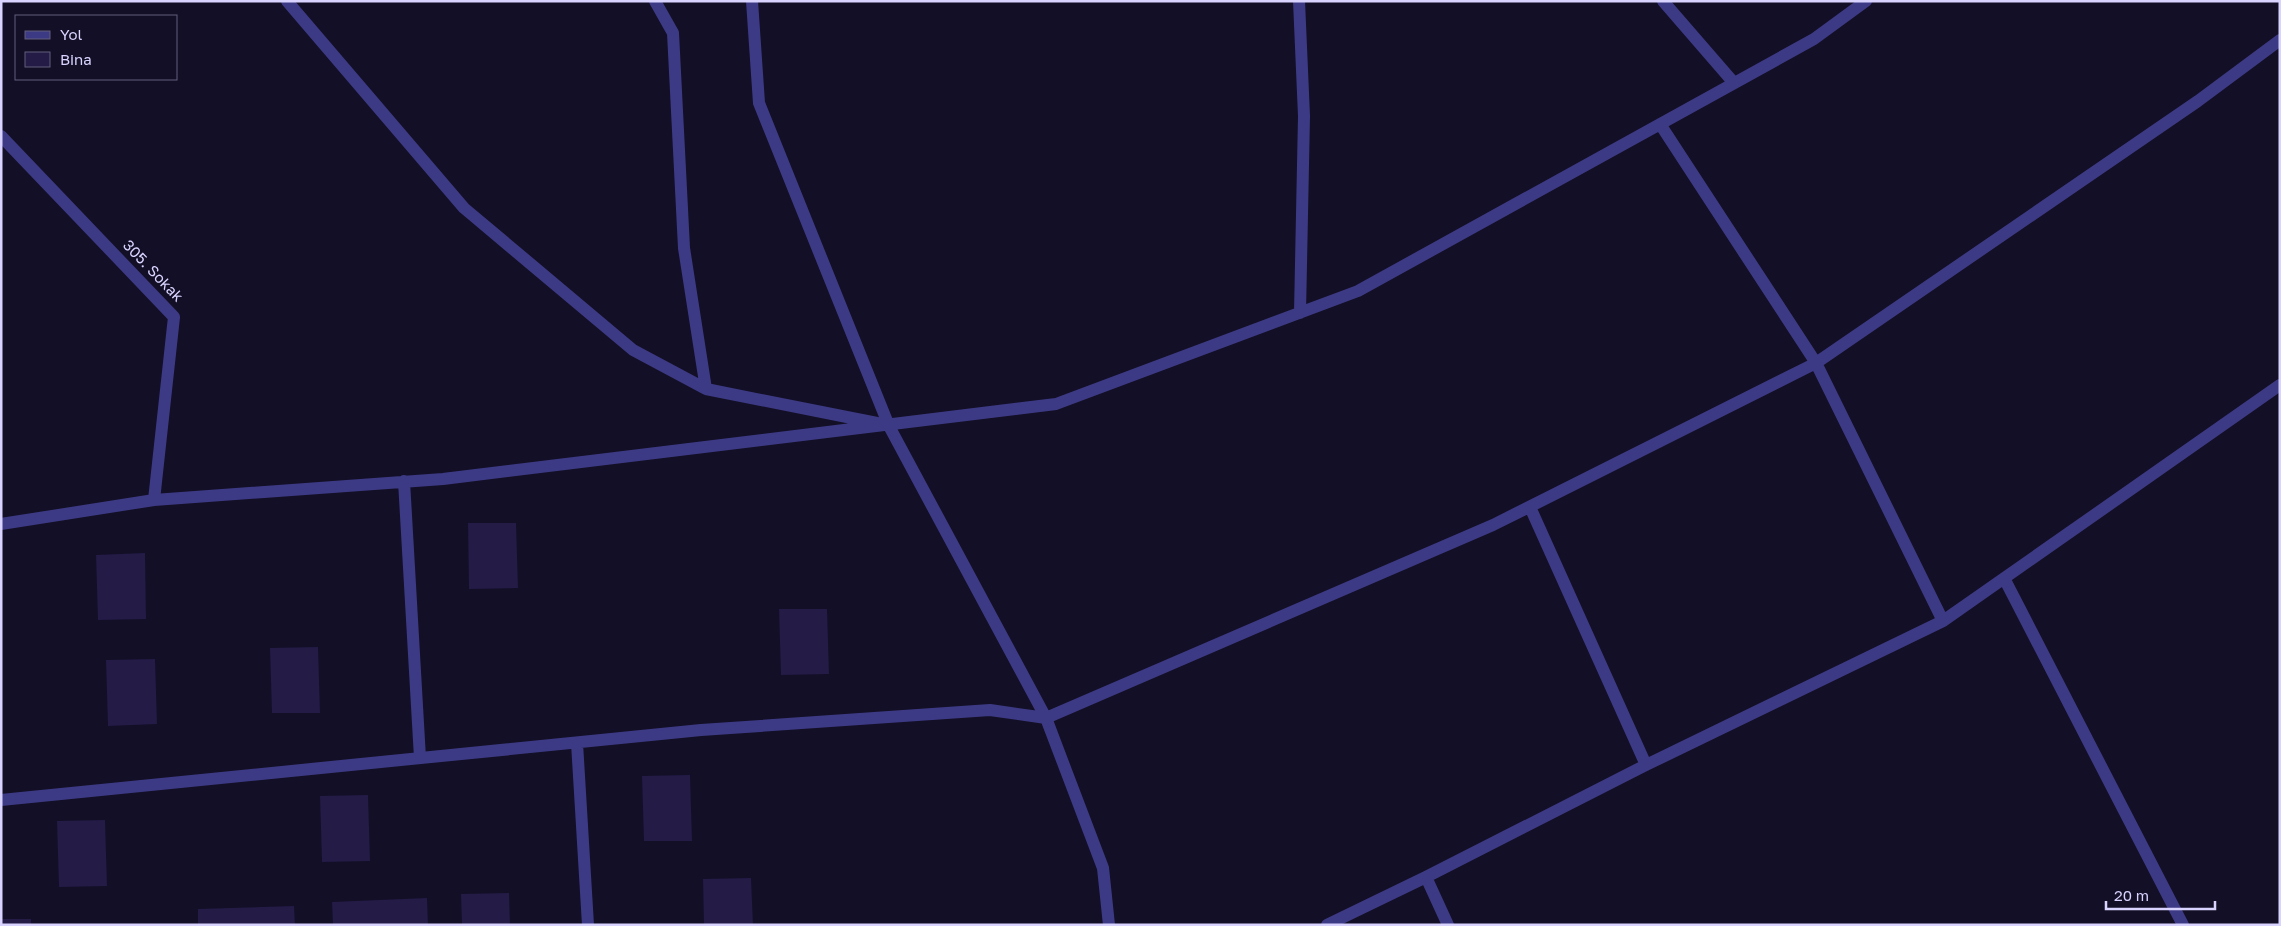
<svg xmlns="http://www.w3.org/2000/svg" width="2281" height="926" font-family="'Golos Text',sans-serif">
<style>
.building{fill:#241b47}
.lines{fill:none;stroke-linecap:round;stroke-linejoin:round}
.minor{stroke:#3d3a85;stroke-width:12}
.labels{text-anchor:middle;stroke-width:4;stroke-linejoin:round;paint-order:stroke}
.street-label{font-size:15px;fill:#d9d4ff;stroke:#130f26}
</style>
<rect width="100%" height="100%" fill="#130f26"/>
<path class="building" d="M468,523h48l2,65 -49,1z
M145,553l1,66 -48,1 -2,-65z
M779,609h48l2,65 -48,1z
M318,647l2,66h-48l-2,-65z
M155,659l2,65 -49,2 -2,-66z
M690,775l2,66h-48l-2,-65z
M368,795l2,66 -48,1 -2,-66z
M105,820l2,66 -48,1 -2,-66z
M751,878l2,47h-49l-1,-46z
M509,893l1,32h-48l-1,-31z
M427,898l1,27h-95l-1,-23z
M294,906l1,19h-97v-16z
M1,919h30v6h-30z"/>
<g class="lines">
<path class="minor" d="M287,1l177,207 169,142 73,39 171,34
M655,1l18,32 11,215 22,141
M752,1l7,102 130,323 157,292 57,150 6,57
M1299,1l5,115 -4,197
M1663,1l71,82
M1660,124l156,239 127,258
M1,136l173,181 -20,183
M404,481l16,277
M1530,507l116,258
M1,524l153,-24 289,-21 613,-75 302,-113 456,-252 52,-38
M2004,578l179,347
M577,743l11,182
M1,800l700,-70 289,-20 56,8 447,-193 323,-162 382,-262 82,-61
M1426,877l22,48
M1327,925l99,-48 220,-112 297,-144 337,-236"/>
</g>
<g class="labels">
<g class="street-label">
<text transform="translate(153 271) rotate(46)" y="5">305. Sokak</text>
</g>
</g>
<rect width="2281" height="926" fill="none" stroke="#d9d4ff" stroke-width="5"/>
<rect x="15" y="15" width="162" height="65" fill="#130f26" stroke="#625e7d"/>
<rect x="25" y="31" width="25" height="8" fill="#3d3a85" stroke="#625e7d"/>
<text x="60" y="40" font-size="15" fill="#d9d4ff">Yol</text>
<rect x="25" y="52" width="25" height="15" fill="#241b47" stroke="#625e7d"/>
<text x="60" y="65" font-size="15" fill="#d9d4ff">Bina</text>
<path d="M2106 901v8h109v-8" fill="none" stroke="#d9d4ff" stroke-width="2.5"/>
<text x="2114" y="901" font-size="15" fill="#d9d4ff" stroke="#130f26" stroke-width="4" paint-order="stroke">20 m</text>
</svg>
